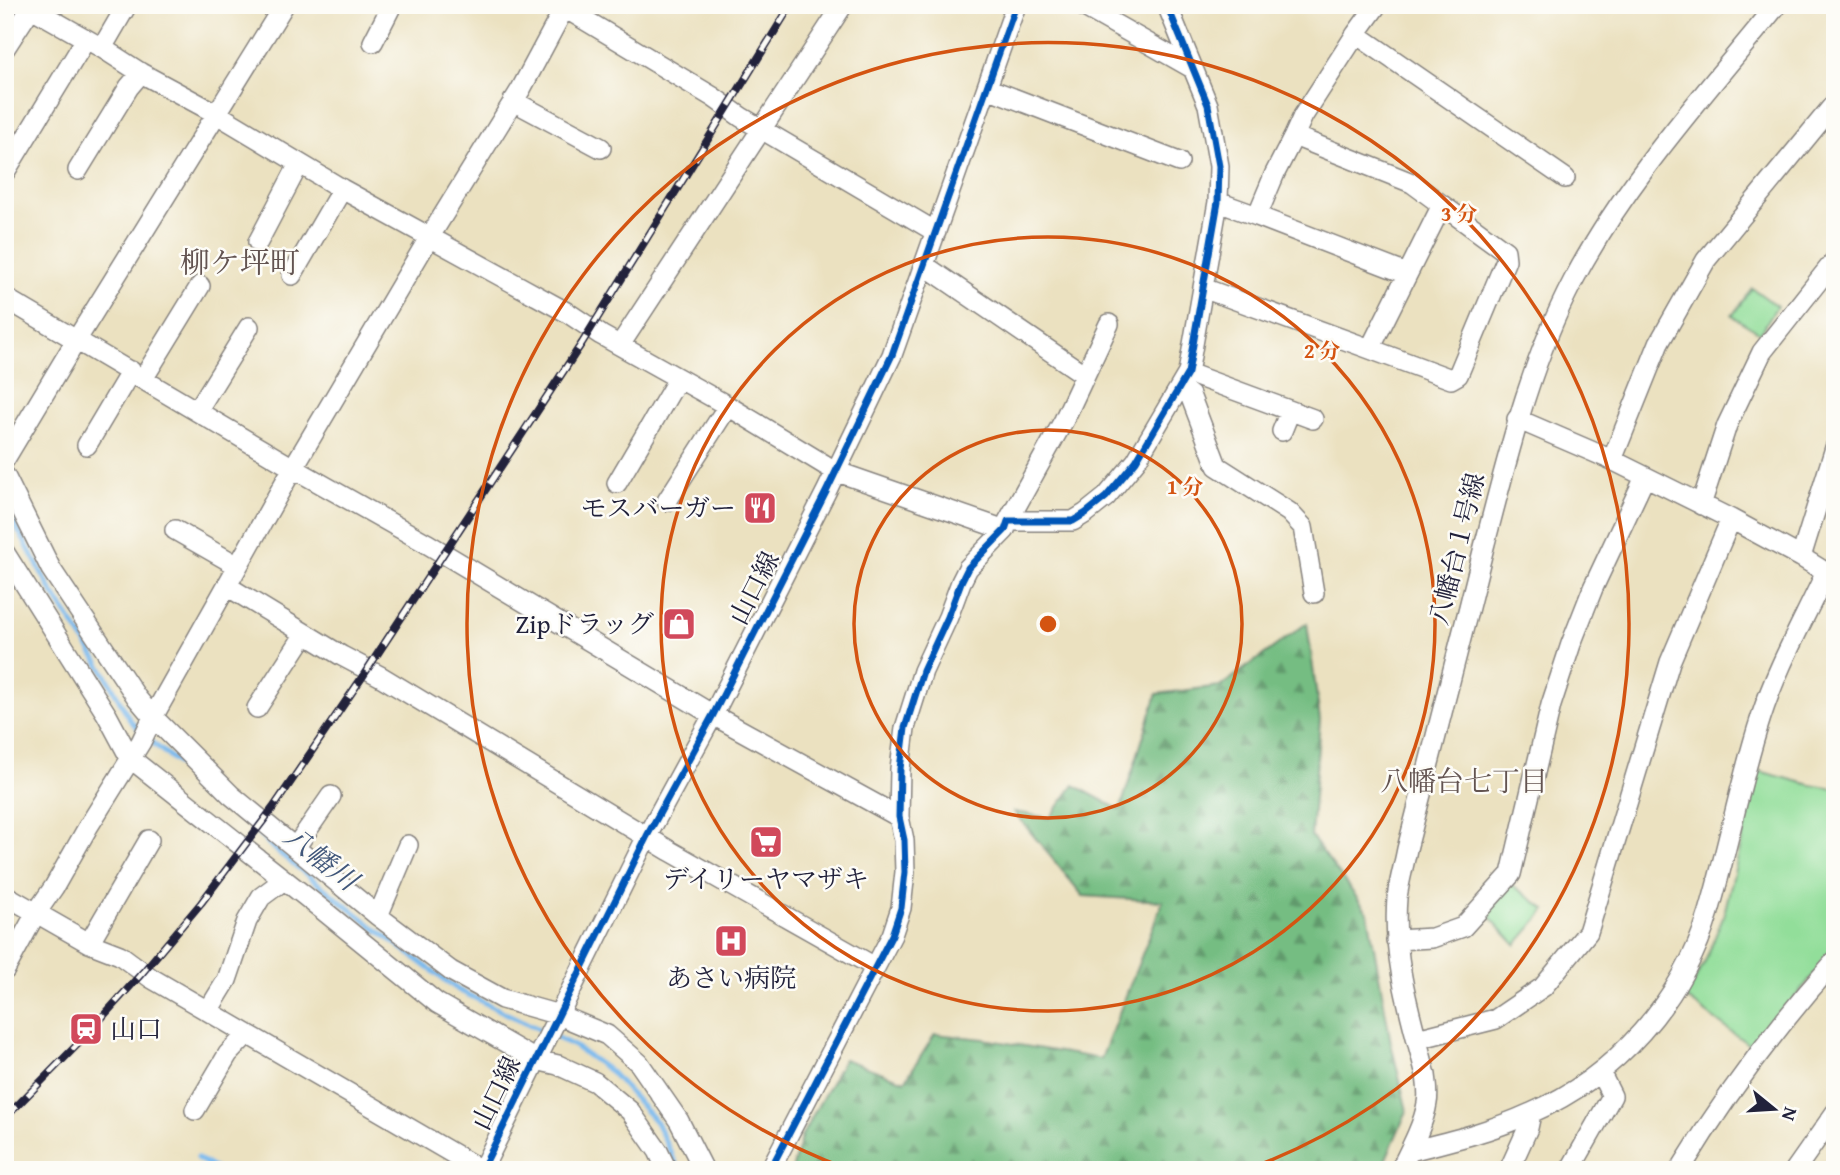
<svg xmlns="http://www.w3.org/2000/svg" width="1840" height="1175" font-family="'Gentium Book Plus','Noto Serif JP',serif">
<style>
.green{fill:#92de9a;stroke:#5a806a;stroke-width:2}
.forest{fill:url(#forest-firs);stroke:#4c705e;stroke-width:2}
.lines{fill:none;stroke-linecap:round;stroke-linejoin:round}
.stream{stroke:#7abaee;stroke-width:5}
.minor-casing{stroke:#86827e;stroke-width:22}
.minor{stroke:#fff;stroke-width:19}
.rail-casing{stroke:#22223b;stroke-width:8}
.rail{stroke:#fdfcf7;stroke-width:5;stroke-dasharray:16;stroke-linecap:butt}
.cycleway-casing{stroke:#fdfcf7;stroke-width:11}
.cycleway{stroke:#0057b8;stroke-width:7}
.ring{fill:none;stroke:#d45411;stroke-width:3.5}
.labels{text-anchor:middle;stroke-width:5;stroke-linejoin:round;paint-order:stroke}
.poi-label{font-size:26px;fill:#22223b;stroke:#fdfcf7;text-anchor:end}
.street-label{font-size:26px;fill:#22223b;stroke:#fdfcf7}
.neighbourhood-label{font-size:28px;fill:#635451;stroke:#fdfcf7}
.water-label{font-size:28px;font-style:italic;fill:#41577a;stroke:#fdfcf7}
.quarter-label{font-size:30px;fill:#635451;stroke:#fdfcf7}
.centre{fill:#d45411;stroke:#fdfcf7;stroke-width:3.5}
.ring-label{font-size:21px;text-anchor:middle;font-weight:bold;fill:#d45411;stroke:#fdfcf7;stroke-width:5;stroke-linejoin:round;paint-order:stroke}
</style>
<defs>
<pattern id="forest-firs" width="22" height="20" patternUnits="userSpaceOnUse" patternTransform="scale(1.75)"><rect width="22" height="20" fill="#75bd82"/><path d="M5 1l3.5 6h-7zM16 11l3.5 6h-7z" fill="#60996c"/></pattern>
</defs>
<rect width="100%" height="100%" fill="#fdfcf7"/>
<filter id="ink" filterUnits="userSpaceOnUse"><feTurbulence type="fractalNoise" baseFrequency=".0143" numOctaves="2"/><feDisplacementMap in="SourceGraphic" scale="14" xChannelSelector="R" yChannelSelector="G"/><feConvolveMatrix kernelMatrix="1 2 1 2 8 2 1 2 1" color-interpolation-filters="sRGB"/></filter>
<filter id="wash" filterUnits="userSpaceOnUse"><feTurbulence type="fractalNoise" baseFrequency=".00686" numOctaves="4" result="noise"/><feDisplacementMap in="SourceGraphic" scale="28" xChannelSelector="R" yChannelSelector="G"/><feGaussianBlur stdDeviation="1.57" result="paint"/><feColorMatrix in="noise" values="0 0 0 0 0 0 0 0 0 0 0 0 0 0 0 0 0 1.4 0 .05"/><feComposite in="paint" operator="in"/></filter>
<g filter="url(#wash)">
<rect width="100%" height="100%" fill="#ebe1c0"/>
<path class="green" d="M1752,288l25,18 -17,27 -28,-17z
M1759,771l52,14 24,4v160l-82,99 -68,-51 20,-35 19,-48z
M1511,884l35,26 -30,35 -29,-31z"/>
<path class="forest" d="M1307,623l13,97 -9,116 57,77 23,130 16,68 -26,59h-589l10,-35 42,-76 61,22 30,-47 49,5 117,20 62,-158 -80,-5 -69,-84 36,6 24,-33 46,25 37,-116 64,-8z"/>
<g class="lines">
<path class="stream" d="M5,506l46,84 54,83 25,47 12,12
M148,739l79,65
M235,810l39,39 102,80 82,61 116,56 37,26 45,50 23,48
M197,1158l20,12"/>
</g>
</g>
<g filter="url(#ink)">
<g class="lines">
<defs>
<path id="minor" d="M26,5l76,43 39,25 76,41 125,75 226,124 33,22 127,71 107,65 170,59
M560,5l153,92 28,20 195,115
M1081,5l111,63
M1356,34l21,-29
M373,42l19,-37
M5,48l26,-40
M102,48l25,-43
M987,88l192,74
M513,101l88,47
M1294,136l9,-20 53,-82 209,144
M78,170l51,-83 12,-14
M5,172l81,-133
M1257,216l150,58
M258,242l41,-78
M924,265l161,110
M292,275l50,-86
M1203,288l167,61 72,-144 -30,-22 -118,-47 -19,37 -18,43 -39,-14
M5,298l288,170 133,75 287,172 186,102
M620,345l223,-340
M1370,349l81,30 7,-4 48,-115 -1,-9 -63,-46
M1188,373l125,46
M143,379l57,-93
M1180,389l10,6 27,71 72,46 14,15 11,66
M197,411l52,-84
M1517,419l95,41 119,59 70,38 34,21
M1282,431l8,-20
M87,445l44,-74
M5,459l72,-120 207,-334
M1612,460l47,-117 47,-83 129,-157
M5,476l46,93 86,129 16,19 78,78 147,121 73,55 51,28 57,16 48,20 32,28 40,58 25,49
M617,483l61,-104
M667,501l61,-95
M1701,505l26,-80 35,-73 73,-92
M1008,521l56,-101 45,-96
M175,530l63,36
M5,553l102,162 23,43 194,153 113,92 99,57 22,5 37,17 35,29 28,40 9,19
M1801,557l34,-109
M227,586l115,70 38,20 290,175 205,116
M257,708l48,-74
M295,848l36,-52
M5,895l84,48 31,12 31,23 330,192
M378,916l30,-71
M1396,940l36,-2 31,-11 48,-53 40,-169 20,-61 22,-56 52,-111
M89,943l60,-103
M5,970l31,-57 18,-26 34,-60 53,-85 12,-25 140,-249 136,-230 92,-149 45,-84
M208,1011l19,-31 20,-59 14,-24 23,-17
M1417,1039l79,-20 47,-32 45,-55 82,-270 61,-143
M195,1110l33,-56 19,-20
M1410,1151c41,-10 82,-20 121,-38 84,-36 152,-113 178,-201 19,-64 31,-131 52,-195 16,-50 43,-97 65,-145
M482,1170l165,-334 66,-121 114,-225 65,-135 124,-350
M770,1170l122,-235 9,-27 4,-36 -1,-32 -5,-23 1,-48 5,-41 18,-57 25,-54 13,-35 7,-14 37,-38 3,-9h65l13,-8 20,-16 30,-36 52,-88 30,-171 1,-36 -11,-61 -41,-100
M1400,1170c10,-20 24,-46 27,-67 2,-9 0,-19 -1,-28 -15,-59 -34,-116 -29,-177 2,-16 7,-33 10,-49 26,-100 52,-201 77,-302 24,-91 45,-182 89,-266 53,-101 132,-187 204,-276
M1509,1170l19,-42 3,-14
M1570,1170l42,-74 -12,-24
M1680,1170c45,-74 97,-144 155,-209
M1795,1170l40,-57"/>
</defs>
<use href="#minor" class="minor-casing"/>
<use href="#minor" class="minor"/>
<defs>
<path id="rail" d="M5,1118l73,-74 65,-72 58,-69 72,-95 88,-129 221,-336 209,-338"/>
</defs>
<use href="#rail" class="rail-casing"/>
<use href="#rail" class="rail"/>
<defs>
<path id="cycleway" d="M482,1170l165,-334 66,-121 114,-225 65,-135 124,-350
M770,1170l122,-235 9,-27 4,-36 -1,-32 -5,-23 1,-48 5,-41 18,-57 25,-54 13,-35 7,-14 37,-38 3,-9h65l13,-8 20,-16 30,-36 52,-88 30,-171 1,-36 -11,-61 -41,-100"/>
</defs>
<use href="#cycleway" class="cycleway-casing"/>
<use href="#cycleway" class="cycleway"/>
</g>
</g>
<g class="ring">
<circle cx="1048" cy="624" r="194"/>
<circle cx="1048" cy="624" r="387"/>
<path d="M845 1168A581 581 0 1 1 1251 1168"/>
</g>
<defs>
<symbol id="restaurant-square" viewBox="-11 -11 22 22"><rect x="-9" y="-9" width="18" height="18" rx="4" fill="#d1495b" stroke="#fdfcf7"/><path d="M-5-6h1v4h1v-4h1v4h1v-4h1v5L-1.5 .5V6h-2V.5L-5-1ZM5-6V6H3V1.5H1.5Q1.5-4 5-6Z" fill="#fff"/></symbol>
<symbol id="shop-square" viewBox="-11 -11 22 22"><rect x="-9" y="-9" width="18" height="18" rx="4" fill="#d1495b" stroke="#fdfcf7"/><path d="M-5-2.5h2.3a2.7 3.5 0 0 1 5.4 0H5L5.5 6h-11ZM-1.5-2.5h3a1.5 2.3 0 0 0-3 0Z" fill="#fff"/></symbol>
<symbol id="supermarket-square" viewBox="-11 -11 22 22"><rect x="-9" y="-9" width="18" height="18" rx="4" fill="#d1495b" stroke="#fdfcf7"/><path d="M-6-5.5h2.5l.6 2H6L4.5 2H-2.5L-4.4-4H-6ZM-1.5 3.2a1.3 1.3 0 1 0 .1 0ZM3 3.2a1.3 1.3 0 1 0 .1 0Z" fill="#fff"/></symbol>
<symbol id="hospital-square" viewBox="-11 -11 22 22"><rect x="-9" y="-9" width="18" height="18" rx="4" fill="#d1495b" stroke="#fdfcf7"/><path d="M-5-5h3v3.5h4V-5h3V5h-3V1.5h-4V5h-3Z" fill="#fff"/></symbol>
<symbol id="station-square" viewBox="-11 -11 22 22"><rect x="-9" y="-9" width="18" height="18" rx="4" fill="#d1495b" stroke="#fdfcf7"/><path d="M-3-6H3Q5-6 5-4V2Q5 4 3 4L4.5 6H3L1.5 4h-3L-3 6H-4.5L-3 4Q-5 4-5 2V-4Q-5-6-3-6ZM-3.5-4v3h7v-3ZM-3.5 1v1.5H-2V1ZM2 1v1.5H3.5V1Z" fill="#fff"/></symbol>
</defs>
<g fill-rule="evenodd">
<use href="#restaurant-square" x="741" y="489" width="38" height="38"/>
<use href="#shop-square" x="660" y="605" width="38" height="38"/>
<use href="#supermarket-square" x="747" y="823" width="38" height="38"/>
<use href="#hospital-square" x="712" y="922" width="38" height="38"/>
<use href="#station-square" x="67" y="1010" width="38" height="38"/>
</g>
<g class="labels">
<g class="poi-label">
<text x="736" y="517">モスバーガー</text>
<text x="654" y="633">Zipドラッグ</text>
<text x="766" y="888" text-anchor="middle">デイリーヤマザキ</text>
<text x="731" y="987" text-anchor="middle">あさい病院</text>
<text x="110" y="1038" text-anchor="start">山口</text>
</g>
<g class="street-label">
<text transform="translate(1457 549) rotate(-76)" y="9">八幡台１号線</text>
<text transform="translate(754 588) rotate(-63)" y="9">山口線</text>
<text transform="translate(496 1093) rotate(-64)" y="9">山口線</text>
</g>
<g class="neighbourhood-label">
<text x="1464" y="791">八幡台七丁目</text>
</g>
<g class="water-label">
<text transform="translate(321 858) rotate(38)" y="10">八幡川</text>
</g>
<g class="quarter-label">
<text x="240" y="273">柳ケ坪町</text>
</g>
</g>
<circle cx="1048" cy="624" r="10" class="centre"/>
<g class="ring-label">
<text x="1459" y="221">3 分</text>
<text x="1322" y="358">2 分</text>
<text x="1185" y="494">1 分</text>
</g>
<rect width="1840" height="1175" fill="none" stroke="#fdfcf7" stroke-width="28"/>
<g transform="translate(1774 1109) rotate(108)" stroke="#fdfcf7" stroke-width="5" paint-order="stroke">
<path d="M0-5L12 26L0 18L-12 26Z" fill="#22223b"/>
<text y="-10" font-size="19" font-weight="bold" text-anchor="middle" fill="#22223b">N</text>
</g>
</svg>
